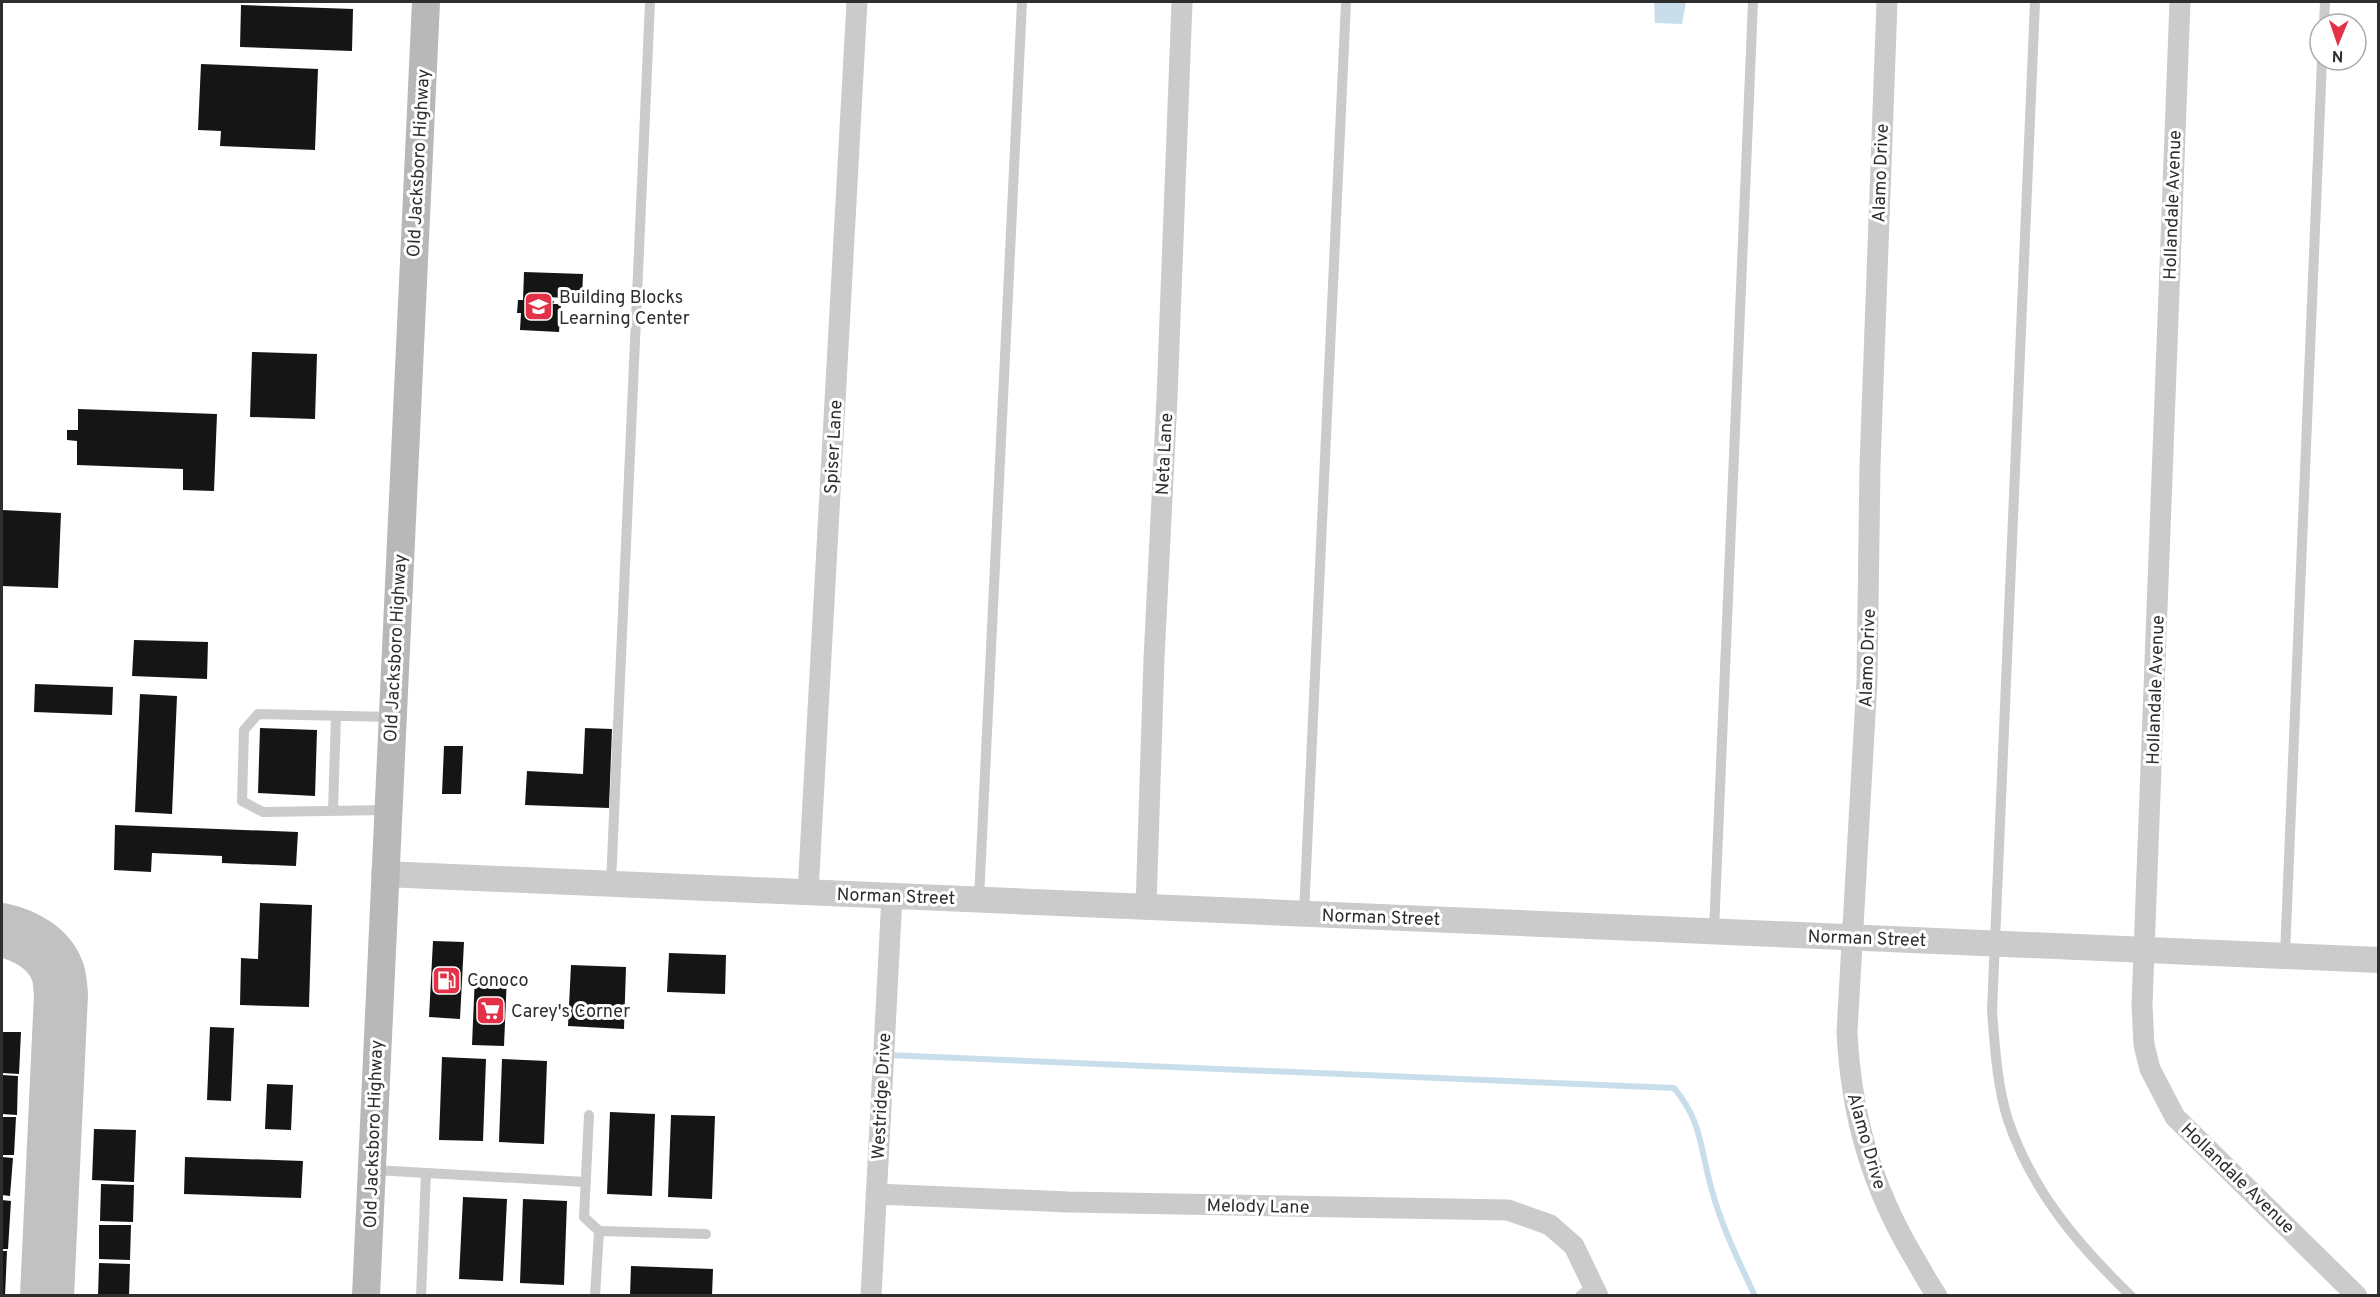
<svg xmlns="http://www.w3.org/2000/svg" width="2380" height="1297" font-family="Overpass,sans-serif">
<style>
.water{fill:#c8dfeb}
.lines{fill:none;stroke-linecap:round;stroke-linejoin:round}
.stream{stroke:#c8dfeb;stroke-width:6}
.taxiway{stroke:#c1c1c1;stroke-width:54}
.building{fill:#151515}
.service{stroke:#cbcbcb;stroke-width:10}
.minor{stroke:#cbcbcb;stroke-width:21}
.tertiary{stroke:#cbcbcb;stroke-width:26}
.secondary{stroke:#b8b8b8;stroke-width:28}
.labels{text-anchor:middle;stroke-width:6;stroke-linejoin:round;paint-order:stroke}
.street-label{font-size:18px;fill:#2e2e2e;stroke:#fff}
.poi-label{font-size:18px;fill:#2e2e2e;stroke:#fff;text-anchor:start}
</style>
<rect width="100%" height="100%" fill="#fff"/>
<path class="water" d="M1654,2h32l-4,22 -27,-1z"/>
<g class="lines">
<path class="stream" d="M887,1055l787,33c28,33 26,60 37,99 10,38 27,73 44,109"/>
<path class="taxiway" d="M2,930c22,5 46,17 55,40 3,7 3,16 4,24l-14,302"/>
</g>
<path class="building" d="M241,5l112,4 -1,42 -112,-4z
M201,64l117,5 -3,81 -95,-4 1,-15 -23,-1z
M524,272l59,2 -1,25 -34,-2v4h6l-1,3h8l-2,28 -39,-2 1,-17h-4l1,-13h5z
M252,352l65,2 -2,65 -65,-2z
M78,409l139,5 -3,77 -31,-1v-21l-106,-4v-24l-10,-1v-10h11z
M2,510l59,3 -3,75 -56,-2z
M134,640l74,2 -1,37 -75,-3z
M35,684l78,3 -1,28 -78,-3z
M140,694l37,2 -5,118 -37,-2z
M260,728l57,2 -2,66 -57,-3z
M585,728l27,1 -3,79 -84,-3 2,-34 56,3z
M444,746h19l-2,48h-19z
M115,825l183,7 -2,34 -74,-3v-7l-70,-3 -1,19 -37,-2z
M260,903l52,2 -3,102 -69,-2 1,-47 17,1z
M433,941l31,1 -4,77 -31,-2z
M669,953l57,2 -1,39 -58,-2z
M571,965l55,2 -2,62 -56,-3z
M475,975l32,1 -3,70 -32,-1z
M210,1027l24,1 -3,73 -24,-1z
M2,1032h19l-2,42 -17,-1z
M442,1057l44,2 -3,82 -44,-1z
M502,1059l45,2 -3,83 -45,-2z
M2,1075l16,1 -1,39 -15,-1z
M267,1084l26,1 -2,45 -26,-1z
M610,1112l45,2 -3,82 -45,-2z
M671,1115l44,1 -3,83 -44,-2z
M2,1117h14l-2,38h-12z
M94,1129l42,1 -2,52 -42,-2z
M2,1157l11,1 -3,38 -8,-1z
M185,1157l118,4 -2,37 -117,-4z
M101,1184l33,1 -1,37 -33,-1z
M463,1197l44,2 -4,82 -44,-2z
M523,1199l44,2 -3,84 -44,-2z
M2,1200l9,1 -3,48h-6z
M99,1225h32l-1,35 -31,-1z
M2,1251h5l-2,45h-3z
M99,1263l31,1 -1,32h-31z
M631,1266l82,3 -1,27h-82z"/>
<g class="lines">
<path class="service" d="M2035,2l-43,1009c3,36 5,75 16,109 24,71 70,125 123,176
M2324,24l1,-22
M333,810l3,-94
M387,810l-124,2 -21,-11 2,-71 14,-16 134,3
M611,883l39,-881
M979,899l43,-897
M1304,914l42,-912
M1714,931l39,-929
M2285,955l37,-895
M589,1115l-5,102 15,14 -4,65
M374,1170l212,12
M599,1231l107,3
M421,1296l5,-123
M1580,1296l14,-11"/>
<path class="minor" d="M1887,2l-17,463 -3,215 -20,352c4,82 24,153 66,224 8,13 15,27 24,40
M2180,2l-38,1003 2,40 6,24 25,48 182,179
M808,892l49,-890
M1146,907l8,-248 13,-261 15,-396
M876,1194l192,8 440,8 42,15 24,21 24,50
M871,1296l21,-400"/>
<path class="tertiary" d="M384,874l1994,86"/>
<path class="secondary" d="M366,1296l60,-1294"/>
</g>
<defs>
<symbol id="school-square" viewBox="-11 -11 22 22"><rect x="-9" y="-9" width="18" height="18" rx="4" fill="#e33247" stroke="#fff"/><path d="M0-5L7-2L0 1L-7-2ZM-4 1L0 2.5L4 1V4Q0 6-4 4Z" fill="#fff"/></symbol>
<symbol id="fuel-square" viewBox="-11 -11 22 22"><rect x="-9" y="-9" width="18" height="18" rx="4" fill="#e33247" stroke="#fff"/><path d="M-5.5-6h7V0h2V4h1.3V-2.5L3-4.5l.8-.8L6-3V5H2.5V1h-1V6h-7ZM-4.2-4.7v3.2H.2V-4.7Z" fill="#fff"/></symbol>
<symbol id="supermarket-square" viewBox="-11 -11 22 22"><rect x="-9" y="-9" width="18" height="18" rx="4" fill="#e33247" stroke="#fff"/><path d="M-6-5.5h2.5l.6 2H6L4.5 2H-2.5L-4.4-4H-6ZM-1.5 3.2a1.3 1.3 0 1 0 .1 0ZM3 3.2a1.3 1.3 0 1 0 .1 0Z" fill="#fff"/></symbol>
</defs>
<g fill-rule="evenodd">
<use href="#school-square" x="522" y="290" width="33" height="33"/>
<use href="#fuel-square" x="430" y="964" width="33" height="33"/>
<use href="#supermarket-square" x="474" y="994" width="33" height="33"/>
</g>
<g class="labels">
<g class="street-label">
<text transform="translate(418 163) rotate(-87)" y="6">Old Jacksboro Highway</text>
<text transform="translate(1880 173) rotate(-88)" y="6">Alamo Drive</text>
<text transform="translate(2172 205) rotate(-88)" y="6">Hollandale Avenue</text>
<text transform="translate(833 447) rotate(-87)" y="6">Spiser Lane</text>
<text transform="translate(1164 454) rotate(-87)" y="6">Neta Lane</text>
<text transform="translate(395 648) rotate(-87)" y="6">Old Jacksboro Highway</text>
<text transform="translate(1867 658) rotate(-88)" y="6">Alamo Drive</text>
<text transform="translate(2155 690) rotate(-88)" y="6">Hollandale Avenue</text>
<text transform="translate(896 896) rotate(2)" y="6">Norman Street</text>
<text transform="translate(1381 917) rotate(2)" y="6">Norman Street</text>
<text transform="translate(1867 938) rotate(2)" y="6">Norman Street</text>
<text transform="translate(881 1096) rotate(-87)" y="6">Westridge Drive</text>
<text transform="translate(373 1134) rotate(-88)" y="6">Old Jacksboro Highway</text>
<text transform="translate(1867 1141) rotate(74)" y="6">Alamo Drive</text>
<text transform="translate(2238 1178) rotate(44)" y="6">Hollandale Avenue</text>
<text transform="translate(1258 1206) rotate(1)" y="6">Melody Lane</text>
</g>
<g class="poi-label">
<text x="559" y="303">Building Blocks<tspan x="559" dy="21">Learning Center</tspan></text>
<text x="467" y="986">Conoco</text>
<text x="511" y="1017">Carey's Corner</text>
</g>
</g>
<rect width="2380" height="1297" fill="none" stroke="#2e2e2e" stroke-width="6"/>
<g transform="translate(2338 42) rotate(182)"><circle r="28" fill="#ffffff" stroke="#ababab" stroke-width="1.5"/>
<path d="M0-4.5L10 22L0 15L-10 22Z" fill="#e33247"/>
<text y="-9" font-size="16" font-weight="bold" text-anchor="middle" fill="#2e2e2e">N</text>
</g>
</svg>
